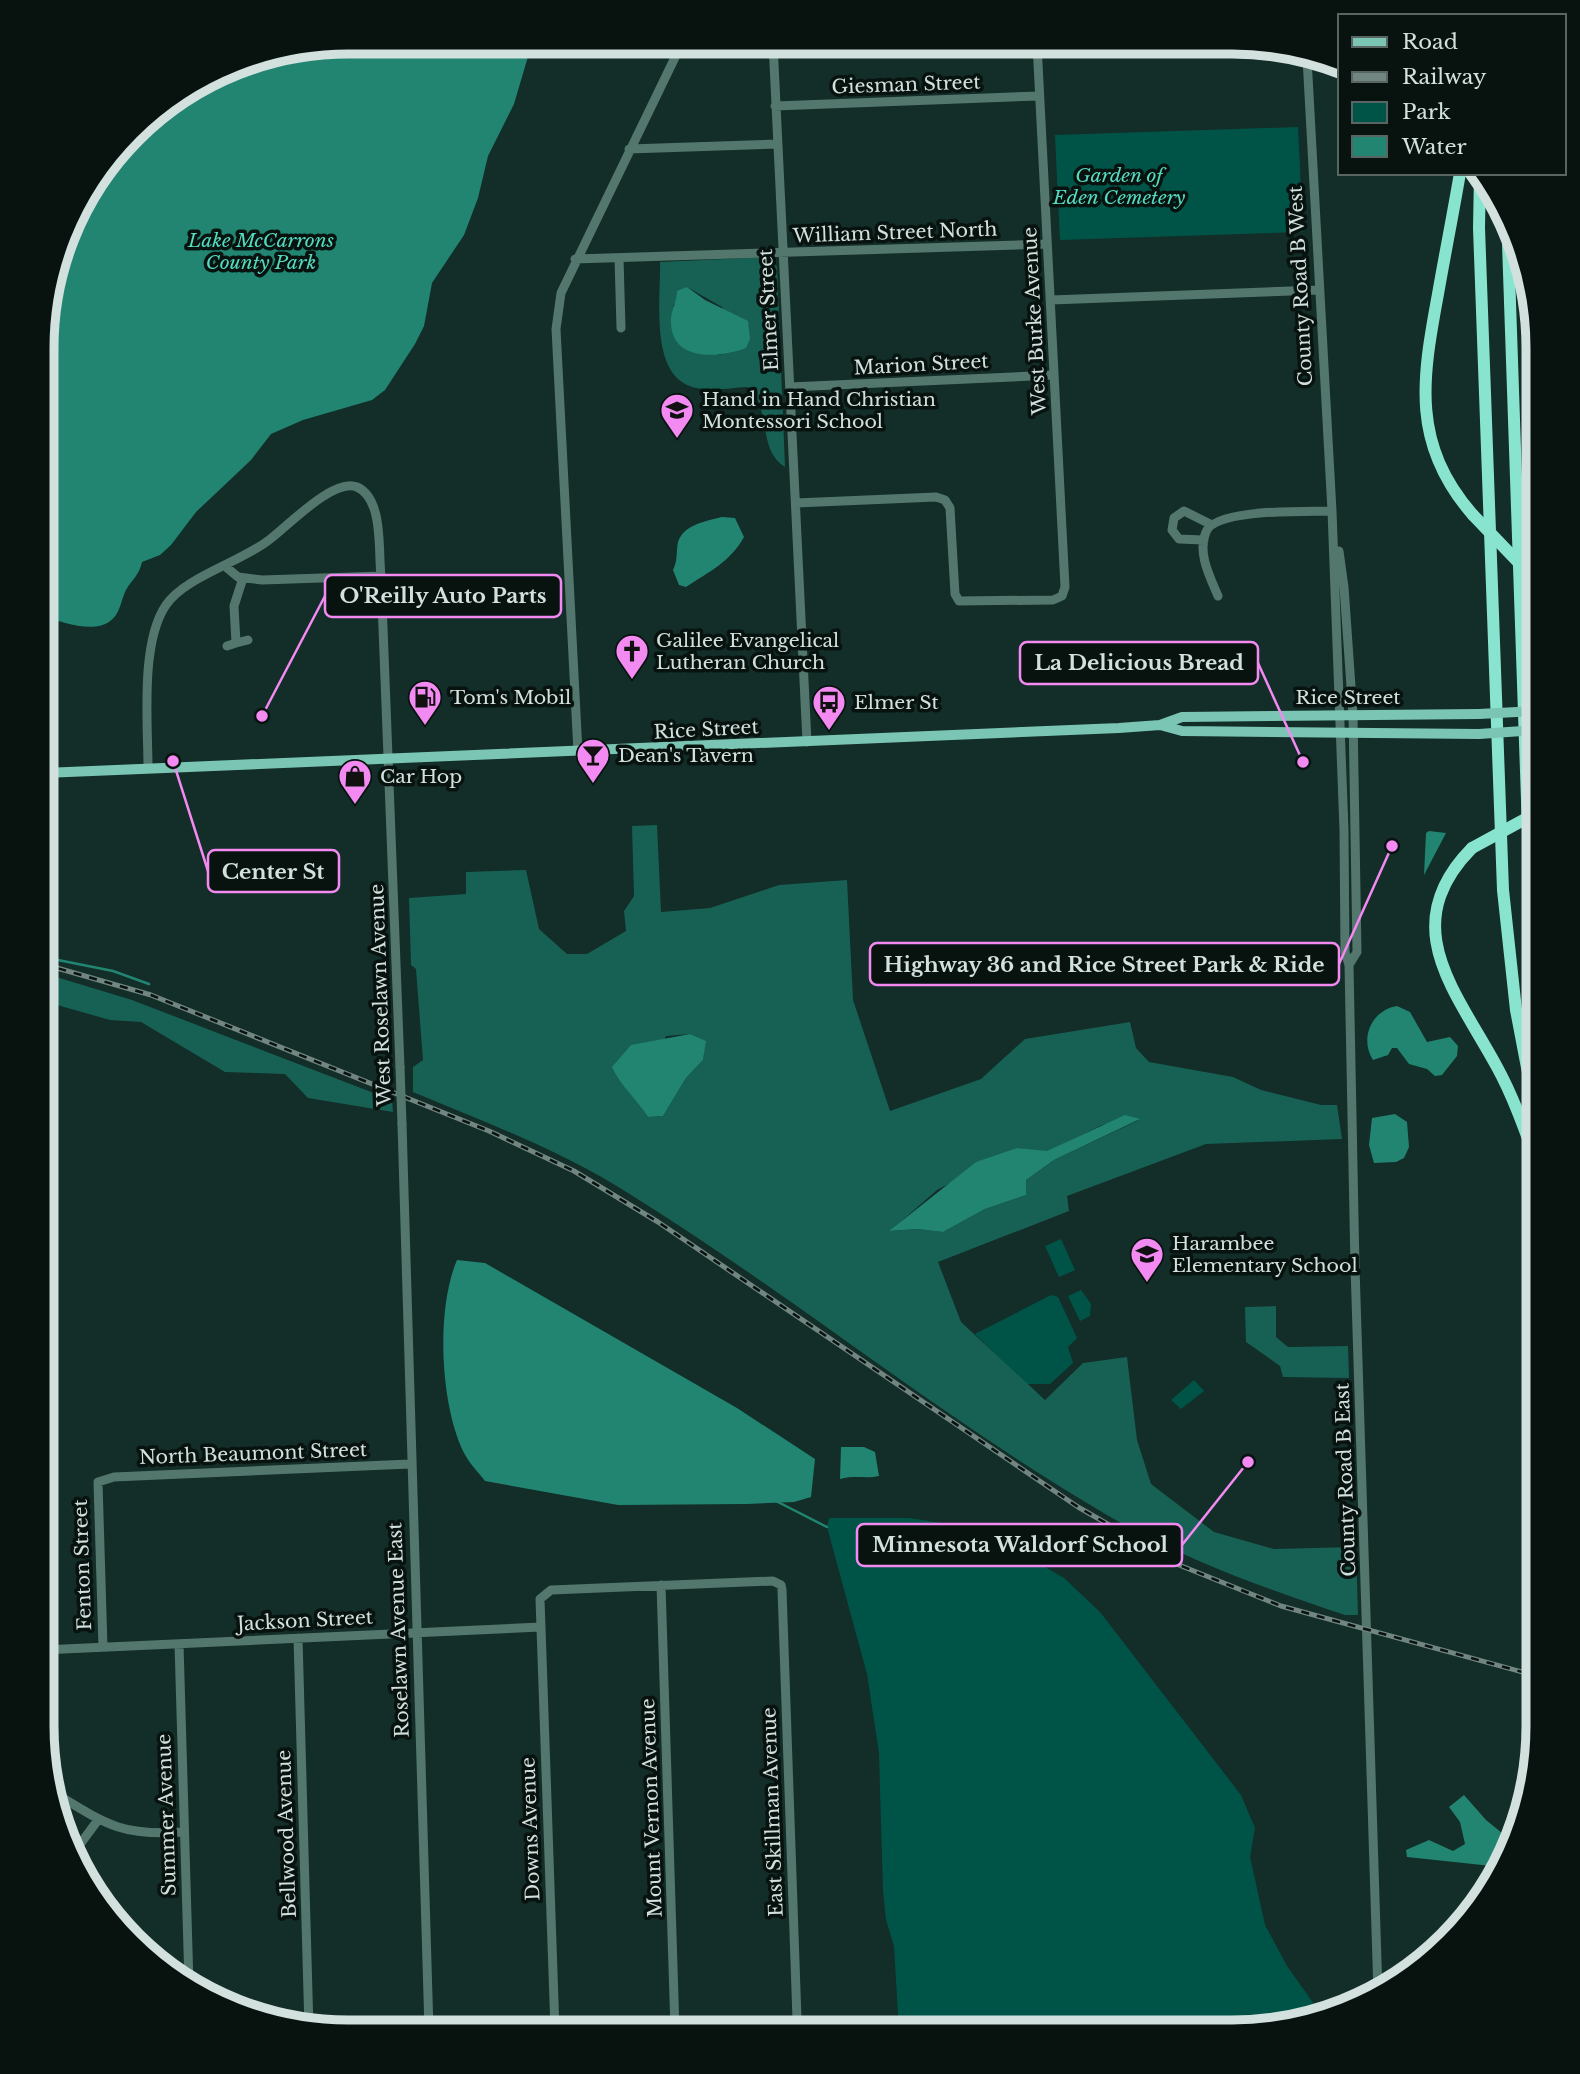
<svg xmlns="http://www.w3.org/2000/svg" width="1580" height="2074" font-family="'Libre Baskerville',serif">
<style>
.green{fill:#005447}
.forest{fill:#166154;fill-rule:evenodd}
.water{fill:#218572}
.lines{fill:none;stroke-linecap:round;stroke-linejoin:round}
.stream{stroke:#218572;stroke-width:2.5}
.minor{stroke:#53766d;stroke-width:9}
.major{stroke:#7ac5b3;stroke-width:10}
.highway{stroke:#89e4cf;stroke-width:12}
.rail-casing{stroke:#718581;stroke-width:5}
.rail{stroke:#081310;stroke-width:2.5;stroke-dasharray:8;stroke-linecap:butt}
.minor-bridge{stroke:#53766d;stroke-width:9}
.major-bridge{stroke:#7ac5b3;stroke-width:10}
.highway-bridge{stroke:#89e4cf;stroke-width:12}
.labels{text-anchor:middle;stroke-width:7;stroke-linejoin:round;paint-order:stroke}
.street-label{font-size:19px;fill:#d2e1dd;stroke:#081310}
.park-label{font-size:19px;font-style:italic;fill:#54dbc0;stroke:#081310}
.poi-label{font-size:19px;fill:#d2e1dd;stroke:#081310;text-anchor:start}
.rim{fill:none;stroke:#d2e1dd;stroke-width:9}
.leader{fill:none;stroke:#f38af2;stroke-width:2.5}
.callout-dot{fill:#f38af2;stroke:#081310;stroke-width:2.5}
.callout{fill:#081310;stroke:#f38af2;stroke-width:2.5}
.callout-label{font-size:21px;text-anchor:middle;font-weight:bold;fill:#d2e1dd}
</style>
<rect width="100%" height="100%" fill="#132d28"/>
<path class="green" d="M1298,127l5,105 -243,8 -5,-105z
M1061,1239l14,31 -16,7 -14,-31z
M1081,1290l10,14 -1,12 -10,5 -12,-25z
M1051,1295l7,2 19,41 -9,9 5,16 -23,21h-24l-51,-50z
M1194,1380l10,11 -23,18 -10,-9z
M829,1518h80l46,7 43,14 66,39 36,34 141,183 14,33 -5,29 15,68 22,41 32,45 -87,21 -333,-1 -5,-85 -8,-26 -3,-29 -4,-138 -12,-79 -40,-147z"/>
<path class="forest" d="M769,257l8,10 8,200c-29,-18 -12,-60 -38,-80 -19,1 -42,6 -60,-2 -37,-17 -26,-89 -27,-123zM687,287l35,20 24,41 -27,7 -46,-49z
M657,825l4,87 49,-4 69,-23 68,-5 6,120 37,111 91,-32 44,-40 105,-17 6,26 13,14 84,15 28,13 60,15h16l5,34 -136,5 -139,52 2,15 -131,51 23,60 84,78 38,-37 44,-6 10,83 14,44 63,48 60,17 82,-2 2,68h-13c-81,-27 -163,-56 -238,-100 -166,-97 -316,-221 -479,-322 -66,-42 -143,-71 -215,-101v-25l10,-7 -7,-91 -5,-4 -2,-67 57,-4v-22l60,-2 13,59 28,25h20l39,-23 -2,-20 10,-15 -2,-70zM690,1034l15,7 -2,19 -17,18 -23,38 -15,1 -11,-17 29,-64zM1139,1120l-85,40 -28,20v15l-41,14 -42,23 -26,-3 -27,2 47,-41 80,-42 30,4 55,-27z
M43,973l89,27 260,100 1,12 -85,-14 -23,-24 -60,-2 -84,-50 -31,-2 -67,-19z
M1276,1306v31l12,10 60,-1 1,32 -66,-1 -3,-11 -34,-24 -1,-35z"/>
<path class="water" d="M349,42l183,1 -18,61 -26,52 -10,42 -14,37 -32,48 -8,43 -9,18 -30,46 -13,10 -69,20 -32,14 -20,26 -55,52 -25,33 -11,10 -18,7c-3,14 -10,17 -16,28 -4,8 -5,17 -10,25 -15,22 -52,8 -72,1l1,-308 38,-112 64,-78 103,-60z
M687,287l18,13 43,21 2,18 -4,9c-26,10 -74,14 -75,-25 -1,-11 6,-21 6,-32z
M722,517l13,1 9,19c-13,24 -35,35 -58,50l-7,-2 -6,-15c5,-10 3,-18 5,-28 6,-18 29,-21 44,-25z
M1429,831l17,2 -22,42 2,-42z
M1397,1006l13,6 17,30 23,-5 8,9 -1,10 -15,19 -7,1 -8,-7 -18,-5 -12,-16h-5l-4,7 -15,5c-14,-22 -1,-50 24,-54z
M690,1034l16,7 -3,19 -17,18 -23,38 -15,1c-12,-19 -26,-29 -36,-50l19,-22z
M1395,1114l12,8 2,25 -5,11 -8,4 -22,1 -5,-18 3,-27z
M1125,1115l15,4 -86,41 -28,20v15l-41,14 -42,23 -26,-3 -28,2 87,-69 41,-14 30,3z
M457,1260l28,3 252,145 78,51 -4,38 -17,5 -47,2 -129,1 -133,-24c-7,-9 -17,-19 -22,-30 -23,-49 -27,-142 -6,-191z
M841,1447h23l11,5 4,24c-13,3 -24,-1 -39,3z
M1464,1795l22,25 27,22 -12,25 -94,-10 -1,-7 23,-10 24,11 12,-7 -5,-22 -11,-15z"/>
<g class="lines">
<path class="stream" d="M43,957l70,14 36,13
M776,1501l51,26"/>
<path class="minor" d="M773,43l34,699
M1307,58l25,453 12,319 1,122 4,13 6,302 23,726
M775,106l264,-10
M629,149l148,-5
M619,258l2,70
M575,259l472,-15
M1051,300l267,-10
M790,387l264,-12
M796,503l140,-6 9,3 5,8 5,86 4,7 94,-1 9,-4 3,-9 -28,-543
M1204,540l-25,-1 -7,-9 2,-12 10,-7 26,13
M1339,551l5,36 9,128 4,237 -8,13
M226,567l12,10 24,3 119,-4
M1218,596c-8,-19 -21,-43 -12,-64 9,-24 101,-20 126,-21
M236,643l12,-3
M227,646l9,-3 -2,-37 9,-28
M578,752l-22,-423 5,-36 121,-250
M148,768c0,-44 -8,-125 18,-163 19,-28 75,-43 103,-65 19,-14 65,-63 88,-53 27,12 21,65 24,89l19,491
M402,1124l27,906
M661,1585l14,445
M298,1638l11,391
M179,1644l10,340
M103,1647l-5,-165 16,-5 296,-13
M42,1650l499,-23
M58,1795c50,31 66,41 126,37
M72,1855l26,-35
M555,2030l-15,-431 11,-9 222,-9 8,4 1,5 15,429 -5,12"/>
<path class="major" d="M1160,725l22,6 297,3
M44,773l1075,-45 41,-3 22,-8 297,-3"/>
<path class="highway" d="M1460,173c-7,41 -15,81 -22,121 -16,86 -27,150 35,221
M1480,174l-1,54 24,662 13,120 22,115
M1507,214l23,675 8,86
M1521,276l17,94
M1521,565l17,16
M1472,848c-77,78 -16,143 25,219 17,31 29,66 41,99"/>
<defs>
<path id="rail" d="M43,964l108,31 338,136 85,40 84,51 420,285 101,58 102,41 256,70"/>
</defs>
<use href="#rail" class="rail-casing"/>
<use href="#rail" class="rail"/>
<path class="minor-bridge" d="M400,1067l2,57"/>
<path class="major-bridge" d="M1479,714l59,-3
M1479,734l59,-4"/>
<path class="highway-bridge" d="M1473,515l48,50
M1472,848l66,-36"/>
</g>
<defs>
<symbol id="school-pin" viewBox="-11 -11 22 30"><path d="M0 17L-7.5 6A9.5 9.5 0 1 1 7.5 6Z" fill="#f38af2" stroke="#081310"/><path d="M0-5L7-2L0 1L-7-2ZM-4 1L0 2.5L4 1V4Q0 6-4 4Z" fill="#111"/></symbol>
<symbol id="church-pin" viewBox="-11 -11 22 30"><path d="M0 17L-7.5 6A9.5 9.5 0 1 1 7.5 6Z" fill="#f38af2" stroke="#081310"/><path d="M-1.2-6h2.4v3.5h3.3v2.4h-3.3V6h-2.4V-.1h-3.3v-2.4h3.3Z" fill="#111"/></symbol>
<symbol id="fuel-pin" viewBox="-11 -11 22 30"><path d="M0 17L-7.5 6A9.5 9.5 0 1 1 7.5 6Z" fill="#f38af2" stroke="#081310"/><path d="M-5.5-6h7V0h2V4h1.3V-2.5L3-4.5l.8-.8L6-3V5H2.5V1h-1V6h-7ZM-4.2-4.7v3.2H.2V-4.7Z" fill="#111"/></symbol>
<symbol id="bus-pin" viewBox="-11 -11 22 30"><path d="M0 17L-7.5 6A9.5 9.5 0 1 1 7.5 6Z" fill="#f38af2" stroke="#081310"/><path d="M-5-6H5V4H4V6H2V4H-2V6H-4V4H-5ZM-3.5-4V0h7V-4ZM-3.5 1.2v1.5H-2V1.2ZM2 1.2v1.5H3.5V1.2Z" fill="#111"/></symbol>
<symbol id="bar-pin" viewBox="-11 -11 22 30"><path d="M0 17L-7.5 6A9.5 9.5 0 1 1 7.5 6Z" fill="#f38af2" stroke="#081310"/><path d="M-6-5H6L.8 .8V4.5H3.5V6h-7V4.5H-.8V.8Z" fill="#111"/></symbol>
<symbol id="shop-pin" viewBox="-11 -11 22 30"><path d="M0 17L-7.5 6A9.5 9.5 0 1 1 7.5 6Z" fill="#f38af2" stroke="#081310"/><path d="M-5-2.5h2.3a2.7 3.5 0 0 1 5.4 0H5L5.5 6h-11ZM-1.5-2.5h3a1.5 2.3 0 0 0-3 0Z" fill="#111"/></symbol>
</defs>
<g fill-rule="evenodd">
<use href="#school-pin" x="658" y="391" width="38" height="52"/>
<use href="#church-pin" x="613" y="632" width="38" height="52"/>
<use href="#fuel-pin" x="406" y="678" width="38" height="52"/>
<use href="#bus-pin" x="810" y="683" width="38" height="52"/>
<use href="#bar-pin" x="574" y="736" width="38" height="52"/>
<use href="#shop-pin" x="336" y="757" width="38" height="52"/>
<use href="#school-pin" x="1128" y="1235" width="38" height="52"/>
</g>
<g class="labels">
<g class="street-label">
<text transform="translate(906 84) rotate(-2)" y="7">Giesman Street</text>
<text transform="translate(895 232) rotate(-2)" y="7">William Street North</text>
<text transform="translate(1300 286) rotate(-93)" y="7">County Road B West</text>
<text transform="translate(768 310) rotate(-93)" y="7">Elmer Street</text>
<text transform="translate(1034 321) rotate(-93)" y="7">West Burke Avenue</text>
<text transform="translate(921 364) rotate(-3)" y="7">Marion Street</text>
<text x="1348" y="704">Rice Street</text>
<text transform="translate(706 729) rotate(-3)" y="7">Rice Street</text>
<text transform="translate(380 995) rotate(-92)" y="7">West Roselawn Avenue</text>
<text transform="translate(253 1453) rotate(-2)" y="7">North Beaumont Street</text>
<text transform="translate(1345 1480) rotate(-92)" y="7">County Road B East</text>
<text transform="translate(82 1565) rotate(-92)" y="7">Fenton Street</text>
<text transform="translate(305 1620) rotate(-3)" y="7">Jackson Street</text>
<text transform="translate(398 1630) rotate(-92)" y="7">Roselawn Avenue East</text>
<text transform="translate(651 1808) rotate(-92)" y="7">Mount Vernon Avenue</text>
<text transform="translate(772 1812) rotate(-92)" y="7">East Skillman Avenue</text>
<text transform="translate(166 1815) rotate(-92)" y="7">Summer Avenue</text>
<text transform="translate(530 1829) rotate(-92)" y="7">Downs Avenue</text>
<text transform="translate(286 1834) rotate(-92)" y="7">Bellwood Avenue</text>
</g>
<g class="park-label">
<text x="1119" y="182">Garden of<tspan x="1119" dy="22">Eden Cemetery</tspan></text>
<text x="261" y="247">Lake McCarrons<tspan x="261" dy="22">County Park</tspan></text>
</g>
<g class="poi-label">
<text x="702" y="406">Hand in Hand Christian<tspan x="702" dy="22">Montessori School</tspan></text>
<text x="656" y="647">Galilee Evangelical<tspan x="656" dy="22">Lutheran Church</tspan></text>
<text x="450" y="704">Tom's Mobil</text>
<text x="854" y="709">Elmer St</text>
<text x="618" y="762">Dean's Tavern</text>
<text x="380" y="783">Car Hop</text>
<text x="1172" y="1250">Harambee<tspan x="1172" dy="22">Elementary School</tspan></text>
</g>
</g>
<path d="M0 0H1580V2074H0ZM348 54H1232A294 294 0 0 1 1526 348V1726A294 294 0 0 1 1232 2020H348A294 294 0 0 1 54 1726V348A294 294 0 0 1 348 54Z" fill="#081310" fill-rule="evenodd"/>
<path class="rim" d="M348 54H1232A294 294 0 0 1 1526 348V1726A294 294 0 0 1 1232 2020H348A294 294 0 0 1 54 1726V348A294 294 0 0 1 348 54Z"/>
<path class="leader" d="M262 716L325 596M1303 762L1258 663M173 761L208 871M1392 846L1339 964M1248 1462L1182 1545"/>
<g class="callout-dot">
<circle cx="262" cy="716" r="7"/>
<circle cx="1303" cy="762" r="7"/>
<circle cx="173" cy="761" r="7"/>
<circle cx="1392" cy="846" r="7"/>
<circle cx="1248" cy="1462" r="7"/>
</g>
<g class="callout">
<rect x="325" y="575" width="236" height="42" rx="7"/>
<rect x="1020" y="642" width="238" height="42" rx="7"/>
<rect x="208" y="850" width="131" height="42" rx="7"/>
<rect x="870" y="943" width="469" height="42" rx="7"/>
<rect x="857" y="1524" width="325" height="42" rx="7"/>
</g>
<g class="callout-label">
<text x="443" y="603">O'Reilly Auto Parts</text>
<text x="1139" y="670">La Delicious Bread</text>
<text x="273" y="879">Center St</text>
<text x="1104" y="972">Highway 36 and Rice Street Park &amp; Ride</text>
<text x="1020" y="1552">Minnesota Waldorf School</text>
</g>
<rect x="1338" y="14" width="228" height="161" fill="#081310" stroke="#596562" stroke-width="2"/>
<rect x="1352" y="37" width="35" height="10" fill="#7ac5b3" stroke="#596562" stroke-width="2"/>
<text x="1402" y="49" font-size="21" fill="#d2e1dd">Road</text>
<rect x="1352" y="72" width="35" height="10" fill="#718581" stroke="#596562" stroke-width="2"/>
<text x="1402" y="84" font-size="21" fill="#d2e1dd">Railway</text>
<rect x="1352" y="102" width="35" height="21" fill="#005447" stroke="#596562" stroke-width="2"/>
<text x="1402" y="119" font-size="21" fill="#d2e1dd">Park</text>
<rect x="1352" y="136" width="35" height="21" fill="#218572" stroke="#596562" stroke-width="2"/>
<text x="1402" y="154" font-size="21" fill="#d2e1dd">Water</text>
</svg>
